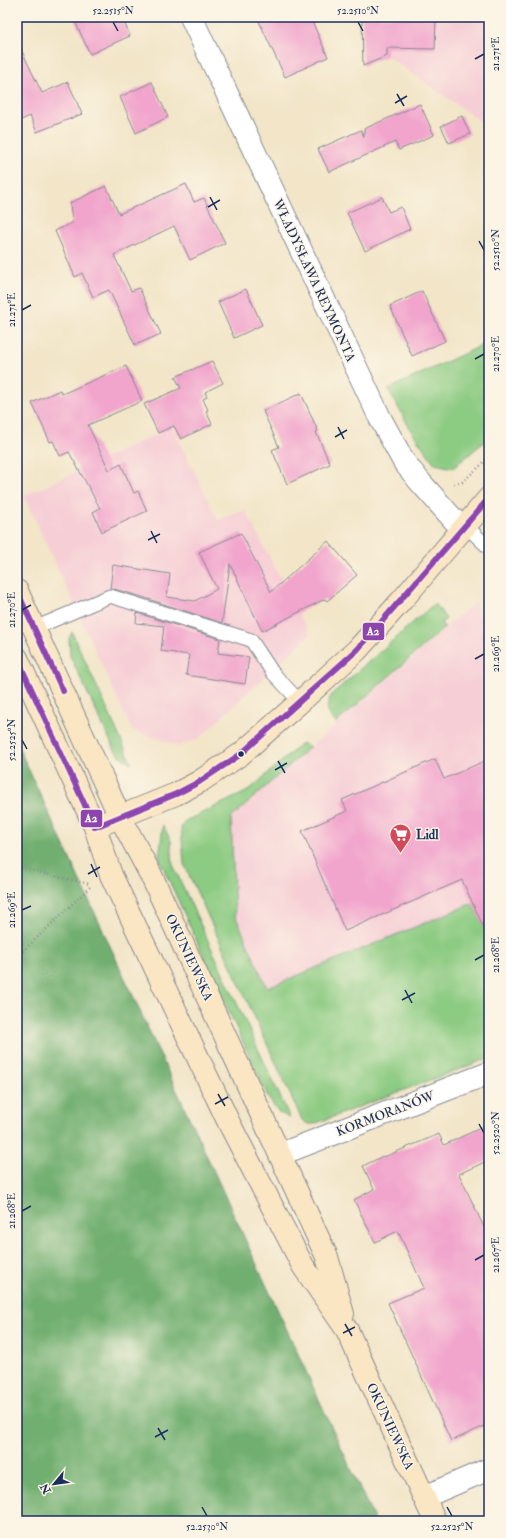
<svg xmlns="http://www.w3.org/2000/svg" width="506" height="1538" font-family="'IM FELL Double Pica',serif">
<style>
.built{fill:#f6cfd6}
.green{fill:#8ccb82;stroke:#547d70}
.forest{fill:#71af70;stroke:#466f67}
.building{fill:#f1a4cc}
.lines{fill:none;stroke-linecap:round;stroke-linejoin:round}
.service-casing{stroke:#868a93;stroke-width:15}
.minor-casing{stroke:#868a93;stroke-width:24}
.secondary-casing{stroke:#868a93;stroke-width:24}
.path{stroke:#868a93;stroke-width:2.5;stroke-dasharray:1 3;stroke-linecap:butt}
.service{stroke:#fff;stroke-width:13}
.minor{stroke:#fff;stroke-width:22}
.secondary{stroke:#fbe6c3;stroke-width:22}
.bus-1-casing{stroke:#fcf5e5;stroke-width:9}
.bus-1{stroke:#8e44ad;stroke-width:6}
.ticks{fill:none;stroke:#1b2f5e;stroke-width:1.5}
.bus-dot{fill:#1b2f5e;stroke:#fcf5e5;stroke-width:1.5}
.labels{text-anchor:middle;stroke-width:3;stroke-linejoin:round;paint-order:stroke}
.street-label{font-size:13px;fill:#1b2f5e;stroke:#fcf5e5}
.poi-label{font-size:13px;font-weight:bold;fill:#1b2f5e;stroke:#fcf5e5;text-anchor:start}
.line-badge{stroke:#fcf5e5;stroke-width:1.5}
.badge-label{font-size:11px;text-anchor:middle;font-weight:bold;fill:#fff}
.neatline{fill:none;stroke:#1b2f5e;stroke-width:1.5}
.ticks-label{font-size:10px;text-anchor:middle;fill:#1b2f5e}
</style>
<rect width="100%" height="100%" fill="#fcf5e5"/>
<filter id="ink" filterUnits="userSpaceOnUse"><feTurbulence type="fractalNoise" baseFrequency=".025" numOctaves="2"/><feDisplacementMap in="SourceGraphic" scale="8" xChannelSelector="R" yChannelSelector="G"/><feConvolveMatrix kernelMatrix="1 2 1 2 8 2 1 2 1" color-interpolation-filters="sRGB"/></filter>
<filter id="wash" filterUnits="userSpaceOnUse"><feTurbulence type="fractalNoise" baseFrequency=".012" numOctaves="4" result="noise"/><feDisplacementMap in="SourceGraphic" scale="16" xChannelSelector="R" yChannelSelector="G"/><feGaussianBlur stdDeviation="0.9" result="paint"/><feColorMatrix in="noise" values="0 0 0 0 0 0 0 0 0 0 0 0 0 0 0 0 0 1.4 0 .05"/><feComposite in="paint" operator="in"/></filter>
<g filter="url(#wash)">
<rect width="100%" height="100%" fill="#f2e5c8"/>
<path class="built" d="M387,17h102v110l-102,-71z
M172,427l46,93 27,-10 65,125 -112,104 -19,7 -47,-16 -108,-234z
M475,602l14,32v247l-16,22 -206,85 -32,-73 -4,-98z"/>
<path class="green" d="M489,342v96l-36,30 -18,-4 -23,-32 -24,-43z
M435,603l11,16 -5,4 4,4 -109,96c-10,-11 -11,-16 -4,-29z
M72,632l60,132 -11,-7 -7,-8 -44,-93 -1,-17z
M302,743l8,4 -79,71 4,97 32,73 206,-85 16,36v119l-175,66h-6l-6,-4 -118,-256 -3,-36 4,-7 63,-30z
M163,825l8,16 2,24 117,253 -12,-6 -9,-13 -108,-236 -2,-6z"/>
<path class="forest" d="M17,744l358,777h-358z"/>
<g id="blocks">
<path class="building" d="M73,17h49l8,19 -40,18z
M257,17h53l18,40 -43,20z
M362,17h74l-1,32 -48,-1v8l-24,10z
M17,41l25,52 26,-11 14,32 -45,18 -7,-16 -13,6z
M152,82l16,35 -32,16 -16,-36z
M420,104l14,31 -35,15 -4,-8 -66,30 -11,-23 43,-19 3,7v-8z
M462,116l8,18 -21,9 -8,-17z
M186,184l8,18 10,-4 21,45 -35,17 -16,-34 -60,29 17,36 8,-3 22,46 -26,11 -26,-55 -16,7 -11,-24 -7,4 -20,-46 17,-8 -2,-20 36,-17 13,28z
M382,197l7,15 12,-5 9,22 -45,22 -18,-38z
M246,289l16,36 -28,13 -16,-36z
M422,291l23,50 -33,15 -22,-50z
M212,361l11,22 -18,9 2,5 -4,2 5,11 -2,1 6,13 -31,15 -7,-13 -16,7 -14,-29 37,-16 -6,-11z
M126,366l16,35 -54,24 21,45 12,-6 13,29 4,-2 9,20 -45,21 -9,-20 7,-4 -31,-56 -9,4 -7,-15 -3,1 -18,-39 28,-13 2,4z
M301,393l17,38 -2,1 14,32 -43,20 -15,-34 7,-3 -16,-36z
M241,533l30,59 57,-51 29,34 -30,26 -2,-2 -63,32 -32,-67 -8,59 -83,-27 -29,-8 3,-23 57,9 -3,23 28,4 22,-12 -18,-37z
M137,613l83,26 -2,14 31,4 -4,27 -59,-9 3,-20 -28,-4 3,-25 -28,-3z
M435,759l9,20 45,-20v180l-27,-59 -117,51 -43,-100 45,-20 -5,-11z
M489,1124v36l-30,14 30,64v186l-38,17 -63,-138 36,-15 -26,-57 -23,11 -21,-42 20,-11 -11,-23 20,-10 1,1 55,-23 5,11z"/>
</g>
</g>
<g filter="url(#ink)">
<use href="#blocks" fill-opacity="0" stroke="#868a93" stroke-width="1"/>
<g class="lines">
<defs>
<path id="service" d="M465,525l24,23
M17,622l18,6 75,-32 141,44 22,33 27,29"/>
<path id="minor" d="M191,17l189,401 24,44 17,21 41,46
M281,1154l208,-81
M424,1497l65,-28"/>
<path id="secondary" d="M17,591l103,226 31,58 176,382 16,57
M17,658l78,169 16,48 119,250 73,141 44,64 88,191
M107,822l69,-28 23,-12 42,-28 59,-52 57,-52 46,-51 86,-101"/>
</defs>
<use href="#service" class="service-casing"/>
<use href="#minor" class="minor-casing"/>
<use href="#secondary" class="secondary-casing"/>
<path class="path" d="M454,483l8,-1 27,-24
M17,867l72,17
M17,957l73,-70"/>
<use href="#service" class="service"/>
<use href="#minor" class="minor"/>
<use href="#secondary" class="secondary"/>
<defs>
<path id="bus-1" d="M17,591l46,100
M17,658l78,169 81,-33 23,-12 42,-28 116,-104 132,-152"/>
</defs>
<use href="#bus-1" class="bus-1-casing"/>
<use href="#bus-1" class="bus-1"/>
</g>
</g>
<path class="ticks" d="M113,22l5,9M358,22l5,9M475,59l9,-5M397,94l7,12M395,103l12,-7M210,197l7,13M208,207l12,-7M479,241l5,9M22,310l9,-5M475,359l9,-5M338,427l6,12M335,437l12,-7M151,531l6,12M148,540l12,-6M22,610l9,-5M475,659l9,-5M22,740l5,9M278,761l7,12M275,770l12,-7M91,864l6,13M88,874l12,-7M22,910l9,-4M475,960l9,-5M405,990l7,13M402,1000l13,-7M218,1094l7,12M215,1104l13,-7M479,1124l5,9M22,1211l9,-5M475,1260l9,-5M345,1324l7,12M343,1333l12,-6M158,1428l7,12M155,1437l13,-7M202,1507l5,9M447,1507l5,9"/>
<defs>
<symbol id="supermarket-pin" viewBox="-11 -11 22 30"><path d="M0 17L-7.5 6A9.5 9.5 0 1 1 7.5 6Z" fill="#d1495b" stroke="#fcf5e5"/><path d="M-6-5.5h2.5l.6 2H6L4.5 2H-2.5L-4.4-4H-6ZM-1.5 3.2a1.3 1.3 0 1 0 .1 0ZM3 3.2a1.3 1.3 0 1 0 .1 0Z" fill="#fff"/></symbol>
</defs>
<g fill-rule="evenodd">
<use href="#supermarket-pin" x="388" y="822" width="25" height="34"/>
</g>
<circle class="bus-dot" cx="241" cy="754" r="3.5"/>
<g class="labels">
<g class="street-label">
<text transform="translate(315 280) rotate(65)" y="5">WŁADYSŁAWA REYMONTA</text>
<text transform="translate(190 957) rotate(65)" y="5">OKUNIEWSKA</text>
<text transform="translate(385 1113) rotate(-21)" y="5">KORMORANÓW</text>
<text transform="translate(391 1426) rotate(65)" y="5">OKUNIEWSKA</text>
</g>
<g class="poi-label">
<text x="416" y="839">Lidl</text>
</g>
</g>
<g class="line-badge">
<rect x="362" y="622" width="23" height="19" rx="4" fill="#8e44ad"/>
<rect x="80" y="809" width="23" height="19" rx="4" fill="#8e44ad"/>
</g>
<g class="badge-label">
<text x="373" y="635">A2</text>
<text x="91" y="822">A2</text>
</g>
<rect width="506" height="1538" fill="none" stroke="#fcf5e5" stroke-width="44"/>
<g transform="translate(54 1484) rotate(241)" stroke="#fcf5e5" stroke-width="3" paint-order="stroke">
<path d="M0-3L7 15L0 10L-7 15Z" fill="#1b2f5e"/>
<text y="-6" font-size="11" font-weight="bold" text-anchor="middle" fill="#1b2f5e">N</text>
</g>
<rect x="22" y="22" width="462" height="1494" class="neatline"/>
<g class="ticks-label">
<text x="113" y="14">52.2515°N</text>
<text x="358" y="14">52.2510°N</text>
<text transform="translate(495 54) rotate(-90)" y="4">21.271°E</text>
<text transform="translate(495 250) rotate(-90)" y="4">52.2510°N</text>
<text transform="translate(11 310) rotate(-90)" y="4">21.271°E</text>
<text transform="translate(495 354) rotate(-90)" y="4">21.270°E</text>
<text transform="translate(11 610) rotate(-90)" y="4">21.270°E</text>
<text transform="translate(495 654) rotate(-90)" y="4">21.269°E</text>
<text transform="translate(11 740) rotate(-90)" y="4">52.2525°N</text>
<text transform="translate(11 910) rotate(-90)" y="4">21.269°E</text>
<text transform="translate(495 955) rotate(-90)" y="4">21.268°E</text>
<text transform="translate(495 1133) rotate(-90)" y="4">52.2520°N</text>
<text transform="translate(11 1211) rotate(-90)" y="4">21.268°E</text>
<text transform="translate(495 1255) rotate(-90)" y="4">21.267°E</text>
<text x="207" y="1530">52.2530°N</text>
<text x="452" y="1530">52.2525°N</text>
</g>
</svg>
